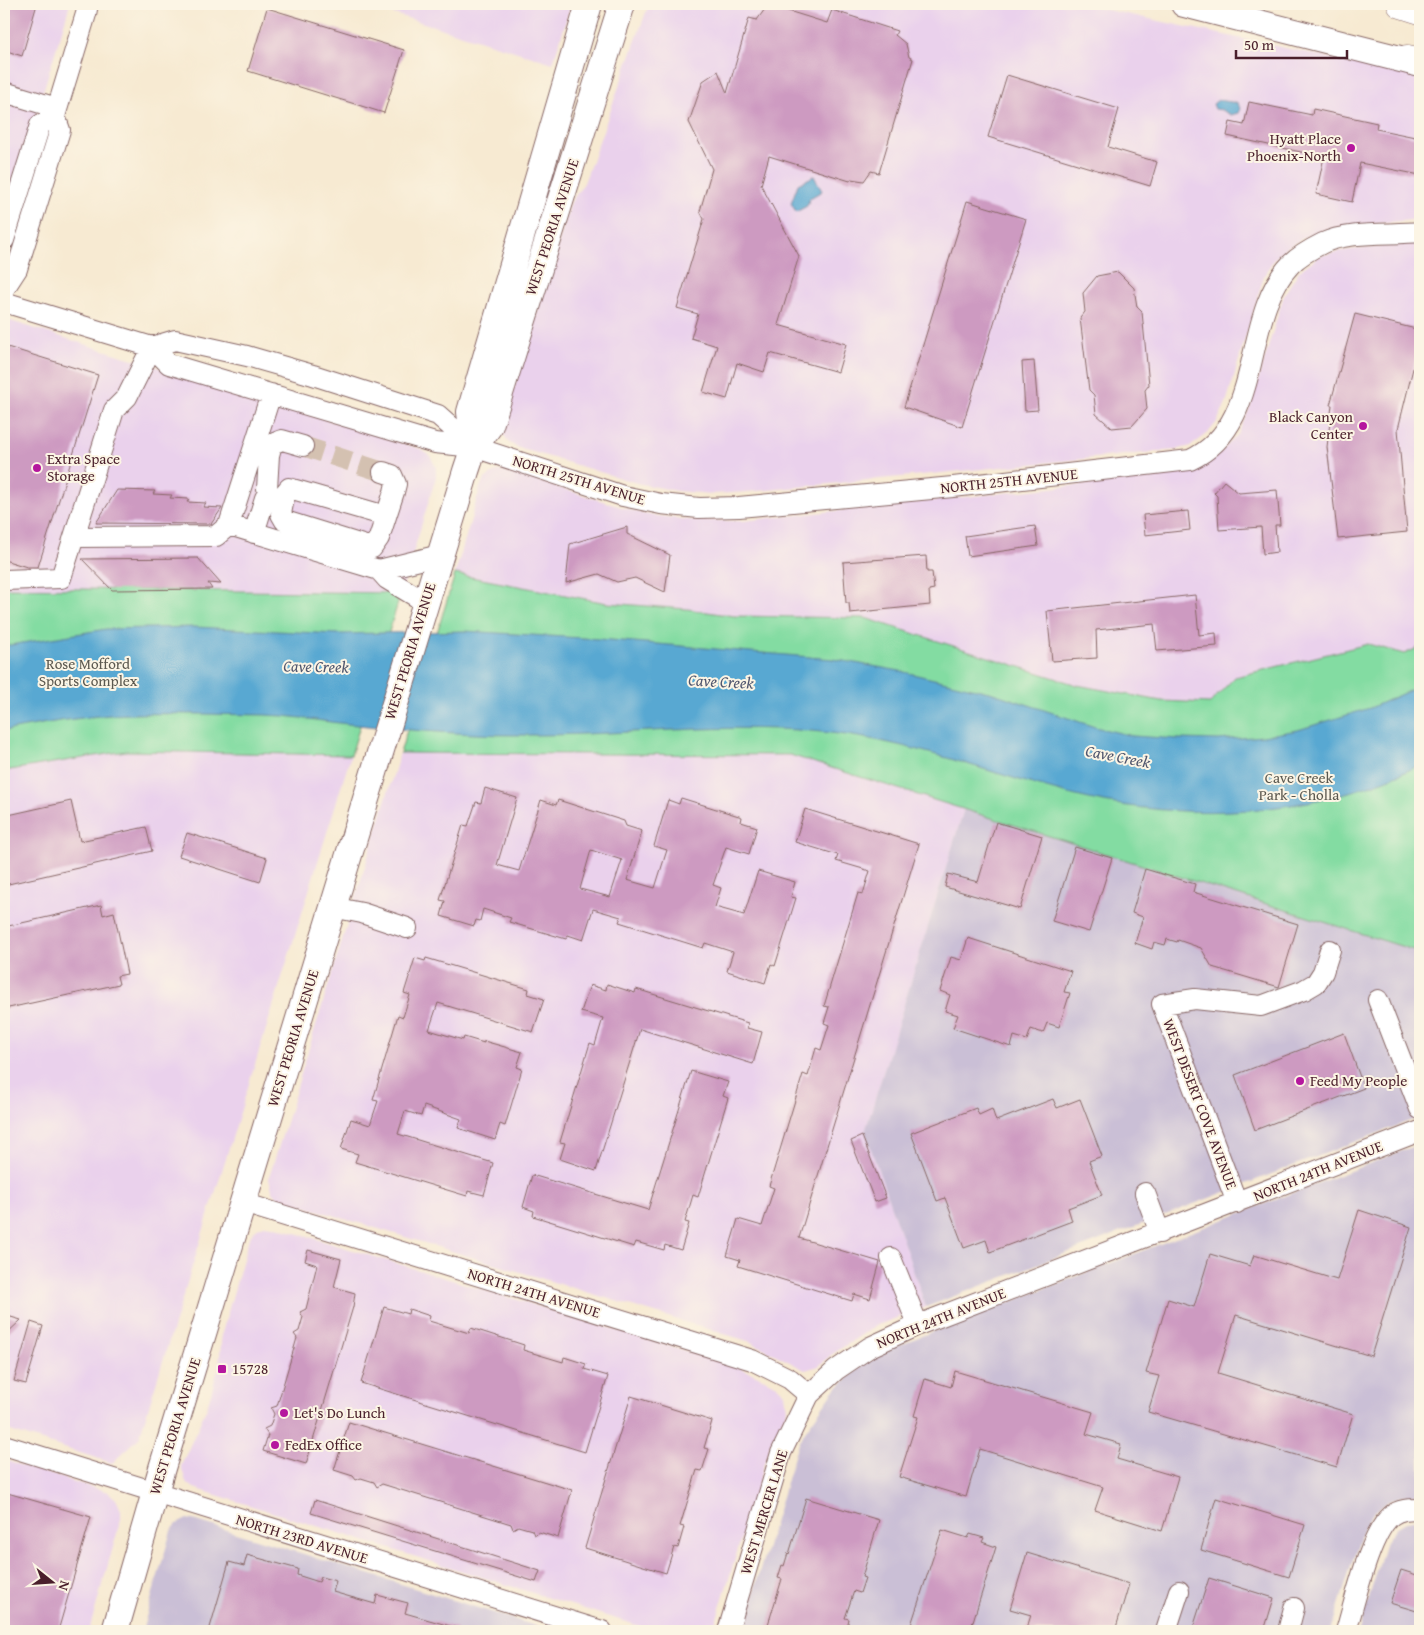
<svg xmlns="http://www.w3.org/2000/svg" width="1424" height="1635" font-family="'Gentium Book Plus',serif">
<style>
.built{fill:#ead1ec}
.industrial{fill:#cabfd6}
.green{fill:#83dca2;stroke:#667e66}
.water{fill:#58a8d2;stroke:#51647e}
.building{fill:#cd9ac1;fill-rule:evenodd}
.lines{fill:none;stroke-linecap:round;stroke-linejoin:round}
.minor-tunnel{stroke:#d4c1b1;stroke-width:20;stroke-dasharray:20 10;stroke-linecap:butt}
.minor-casing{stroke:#876665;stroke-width:22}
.major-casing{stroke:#876665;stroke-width:28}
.highway-casing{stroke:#876665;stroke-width:29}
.minor{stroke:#fff;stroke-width:20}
.major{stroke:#fff;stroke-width:26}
.highway{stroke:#fff;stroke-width:28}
.poi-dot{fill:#b5179e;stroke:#fcf5e5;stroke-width:2}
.labels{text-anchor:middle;stroke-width:4;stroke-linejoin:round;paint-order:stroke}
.poi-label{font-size:15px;fill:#4a1f2b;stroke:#fcf5e5;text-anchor:start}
.street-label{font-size:15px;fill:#4a1f2b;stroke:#fcf5e5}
.park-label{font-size:15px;fill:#5b584f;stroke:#fcf5e5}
.water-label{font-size:16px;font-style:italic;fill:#50566e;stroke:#fcf5e5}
</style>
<rect width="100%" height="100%" fill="#fcf5e5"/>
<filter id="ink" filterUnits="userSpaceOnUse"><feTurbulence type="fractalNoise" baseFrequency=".02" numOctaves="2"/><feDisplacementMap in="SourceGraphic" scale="10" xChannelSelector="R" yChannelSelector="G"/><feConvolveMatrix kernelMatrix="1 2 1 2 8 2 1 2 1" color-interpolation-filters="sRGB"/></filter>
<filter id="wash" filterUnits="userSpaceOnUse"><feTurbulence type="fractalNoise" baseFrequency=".0096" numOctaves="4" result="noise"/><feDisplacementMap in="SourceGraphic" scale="20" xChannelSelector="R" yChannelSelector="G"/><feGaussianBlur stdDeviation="1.12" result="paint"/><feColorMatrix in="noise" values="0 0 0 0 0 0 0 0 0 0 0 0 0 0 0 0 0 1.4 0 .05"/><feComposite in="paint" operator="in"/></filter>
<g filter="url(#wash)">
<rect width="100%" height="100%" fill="#f7ead2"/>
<path class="built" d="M4,4h66l-66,214z
M362,4h209l-18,59z
M649,4h431l340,73v142l-86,9 -25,7 -21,12 -14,12 -10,17 -38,127 -9,19 -10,12 -16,12 -16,4 -428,42 -35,2 -35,-3 -40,-8 -121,-36 -8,-5 -7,-12 70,-228 13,-19z
M1420,242v405l-16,7 -36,-10 -133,33 -25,26 -49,-2 -84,-16 -212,-67 -131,-2 -47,-7 -80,-6 -152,-29 26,-89 5,-7 11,-7h9l138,43 45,6 53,1 420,-45 27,-6 28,-14 21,-22 12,-27 34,-112 15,-24 20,-15 21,-5z
M4,319l417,130 9,7 6,11v10l-35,116 -397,-5z
M126,751l225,4 -212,683 -27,25 -108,-34v-658z
M400,753l390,2 174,54 -99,323 61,175 -51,19 -44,29 -12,11 -14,4 -54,-28 -471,-143 -7,-6 -4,-15z
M264,1225l9,1 466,141 36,17 10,9 2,17 -18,37 -56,184h-58l-461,-143 -8,-6 -5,-16 26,-59 12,-41 3,-33 27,-95 7,-9z
M4,1460l104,32 8,7 5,11v9l-32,112h-85z"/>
<path class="industrial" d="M964,809l456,143v165l-494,190 -61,-175z
M1420,1144v350l-18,2 -15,6 -14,11 -11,18 -31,100h-589l53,-178 9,-20 29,-41 27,-25 33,-20z
M187,1519l10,2 355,110h-410l29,-100 6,-7z
M1420,1519v112h-61l27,-90 9,-13 12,-7z"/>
<path class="green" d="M455,574l152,29 80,6 47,7 131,2 212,67 84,16 49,2 25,-26 133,-33 36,10 16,-7v305l-630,-197 -390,-2z
M4,588l397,5 -50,162 -225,-4 -122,20z"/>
<path class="water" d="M1218,100l20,3 2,6 -2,4 -7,2 -9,-5 -7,-1 -2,-5z
M814,176l8,15 -12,7 -3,8 -11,6 -5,-9 7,-19z
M194,627l145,7 125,-3 135,8 234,20 67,12 93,22 102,34 38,9 46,3 40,1 44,-4 35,-6 72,-22 50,-22v79c-109,53 -243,59 -359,27 -77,-21 -150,-50 -230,-59 -104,-12 -206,3 -310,2 -57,0 -116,-5 -173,-11 -21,-2 -43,-6 -64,-8 -26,-2 -53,-1 -80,-2 -40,0 -81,-2 -122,4 -26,3 -52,8 -78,13v-85l102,-17z"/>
<g id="blocks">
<path class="building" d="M4,4h33l-15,52 -18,-6z
M267,8l137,42 -20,63 -136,-42z
M779,8l48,15 5,-13 65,21 -2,4 11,9 3,13 4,2 -34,114 -8,-2 -7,10 -13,-2 -1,2 -81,-25 -8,29 38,71 -21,69 68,19 -8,28 -68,-19 -6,19 -27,-9 -10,36 -24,-7 14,-46 -26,-8 7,-24 -21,-6 27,-89 -4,-8 12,-42 -23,-47 14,-41 15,-10 9,22 22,-75 8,2 8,-11 13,1z
M1007,75l112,34 -11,38 49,15 -7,24 -162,-49z
M1249,102l63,13 1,-6 64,14 -1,6 44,9v37l-60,-12 -8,39 -36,-8 8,-37 -97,-21 3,-14 14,3z
M967,201l59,18 -64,208 -58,-20z
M1118,272l16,16 3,19 5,5 7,73 -4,5 2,19 -15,17 -20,2 -16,-14 -2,-19 -5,-5 -9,-72 5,-6 -2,-19 14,-17z
M1355,314l65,16v10l-22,89 9,103 -69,7 -11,-92 5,-42h-2z
M4,346l94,29 -60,192h-11l-23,-7z
M1034,361l4,49 -13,1 -3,-49z
M1224,481l15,12 38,-3 3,35h-5l2,27 -14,2 -2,-27 -42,3 -2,-34 -3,-3z
M117,490l38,1 -2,3 19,1 -2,3 19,1 -2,3 19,1 -3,4 19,1 -11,16 -115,-1z
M1188,511l2,19 -45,5 -2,-20z
M1035,526l3,20 -70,10 -3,-20z
M627,527v7l43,21 -5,37 -30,-14 -18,4 -18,-8 -33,9 4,-39z
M926,556l1,16h5l2,17 -5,1 1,15 -80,8 -1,-10h-3l-3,-41z
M198,558l23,26 -13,-1 4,6 -100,1 -30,-31z
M1195,595l4,40 17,-2 1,13 -60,5 -3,-27 -58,6 1,28 -45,3 -5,-50z
M485,788l32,10 -20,67 22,6 22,-71 15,5 2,-5 66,21 2,5 16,5 -15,49 28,8 12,-38 -13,-4 14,-46 11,4 2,-6 61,19 -1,5 16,5 -8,27 -23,-7 -13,38 8,3 -6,19 29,8 14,-44 37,11 -4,15 5,1 -21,68 -4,-2 -6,19 -38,-12 6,-19 -28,-9 -2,5 -84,-26 2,-5 -28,-8 -10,31 -15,-5 -2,4 -57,-17 2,-4 -28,-9 -3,12 -4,-1 -2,6 -33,-10 4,-15 -5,-1 23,-75 5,1 8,-24 5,1zM591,850l31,10 -12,37 -30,-8z
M71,801l9,40 66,-14 6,24 -148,34v-69z
M805,809l114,35 -120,394 81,24 -10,37 -16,-5 -2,7 -114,-35 2,-6 -13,-4 11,-37 24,7 12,-38 -5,-2 34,-112 5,2 8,-28 5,2 8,-25 -5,-2 5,-16 -5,-1 34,-113 5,1 7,-23 -34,-10 2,-6 -43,-13z
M996,822l46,14 -22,73 -75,-22 3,-13 30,8z
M187,833l80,25 -7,24 -81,-26z
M1075,847l37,11 -23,74 -37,-11z
M1145,869l50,15 -2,8 105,32 -19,63 -67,-20 -11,-19 -23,-8 -1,2 -10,-3 -2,6 -11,-3 -2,7 -17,-6 8,-26 -11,-4z
M101,905l2,10 11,-3 13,62 -10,2 2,8 -115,25v-82z
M968,938l103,33 -7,21 6,1 -11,34 -12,-4 -4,10 -12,-4 -4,11 -13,-4 -3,11 -58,-19 5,-13 -13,-4 5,-16 -10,-4 11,-34 10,3z
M415,958l10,3 1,-3 103,31 -1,5 16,5 -11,33 -95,-29 -9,27 34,10 1,-3 20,6v-2l38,11 -5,15 5,2 -17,57 -5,-2 -5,16 -37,-12 3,-9 -37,-13 -3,10 -16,-5 -7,23 95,29 -9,32 -16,-4 -1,5 -112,-34 3,-8 -17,-5 10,-30 19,6 8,-24 -5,-1 25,-85 5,2 7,-22 -6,-2z
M607,984l28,9 1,-4 112,34 -1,5 15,4 -9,32 -113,-35 -44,142 -36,-12 5,-16 -5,-1 30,-99 5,2 8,-27 -22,-6 9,-27 16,5z
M1344,1033l20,55 -109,42 -20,-55z
M691,1071l37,11 -5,14 5,2 -30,99 -5,-2 -8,27 4,1 -8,27 -16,-5 -1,5 -28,-8 -2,5 -101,-31 1,-5 -11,-4 9,-32 116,35z
M1053,1099l4,9 23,-9 22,57 -13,5 13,34 -34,13 4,13 -82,31 -4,-12 -22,8 -19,-50 -8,3 -26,-68 65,-25 3,7 13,-6 4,12z
M862,1136l24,62 -11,4 -24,-61z
M1359,1210l52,17 -40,129 -135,-41 -18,58 135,41 -16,53 -189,-55 11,-36 -13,-3 22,-74 26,8 16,-53 40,12 4,-11 83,25z
M308,1250l33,9 -7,28 21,6 -2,14 -47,157 -43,-13 5,-16 -4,-6 6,-3 4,-12 -3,-6 6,-2 20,-68 -3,-4 5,-3 4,-14 -3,-5 6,-3 11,-44 -12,-4z
M384,1307l24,7 1,-5 21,7 -1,5 40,12 2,-5 53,17 -1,5 40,12 1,-5 22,7 -2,5 24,7 -23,76 -224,-69z
M4,1315l17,5 -17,16z
M31,1322l12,4 -17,58 -12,-3z
M955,1371l138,41 -7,22 35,10 -4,15 61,18 -16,54 -67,-21 8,-23 -123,-38 -14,48 -67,-20 19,-60 -4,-1 11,-37 26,8z
M631,1396l81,25 -8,27 5,1 -7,22 -5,-1 -17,56 4,1 -6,21 -4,-1 -8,26 -81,-25z
M349,1422l223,68 -14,48 -19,-6 -5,3 -2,-5 -14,-4 -5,3 -2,-5 -129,-40 -5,3 -3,-5 -13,-4 -5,2 -3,-4 -19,-6z
M4,1492l87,25 -33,114h-54z
M806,1498l73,22 -17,57 3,1 -5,15 -6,-2 -9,27 4,1 -3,12h-80l16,-52 -4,-1 4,-13 2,1 4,-13 1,1z
M1216,1498l89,27 -16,52 -88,-27z
M315,1500l225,71 -4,11 -225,-69z
M942,1530l26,8 2,-4 14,4 -2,4 14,5 -26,84h-61z
M1027,1553l102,31 -14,47h-89l5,-16 -21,-6z
M247,1555l51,14 -1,6 22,7 2,-5 15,4 -3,11 42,12 2,-9 31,8 -3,10 52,15 -1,3h-247l20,-69 15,4z
M1401,1570l19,6v36l-30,-9z
M1209,1578l65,20 -10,33h-72z"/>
</g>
</g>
<g filter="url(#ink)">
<use href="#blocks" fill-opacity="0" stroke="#876665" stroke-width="1"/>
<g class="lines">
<path class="minor-tunnel" d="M303,446l80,26"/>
<defs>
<path id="minor" d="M4,92l53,16
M4,240l36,-115 15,-9
M4,289l13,-20 43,-139 -5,-14 31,-102 2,-10
M4,302l148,45 17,17 266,79 39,4 149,49 38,8 38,4 40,-1 214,-20 237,-27c77,-36 49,-142 101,-196 8,-8 22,-16 32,-21 25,-12 68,-8 97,-11
M152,347l23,-7 72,16 66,19 125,40 36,32
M383,472l9,3 4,9 -2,8 -15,46 -7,10 -87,-27 -4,-7 4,-21 4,-5 97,28
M267,489l2,-34 3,-11 10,-4 21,6
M229,525l42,-131
M254,533l11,-35
M74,537l142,-1 13,-11 150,45 8,9 38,23
M379,570l61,-15
M4,580l57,-2 53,-168 13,-13 25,-50
M332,907l30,6 45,15
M1378,1000l42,109
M1145,1193l15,40
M243,1203l509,157 38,19 19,16
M1237,1203l-75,-199 33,-5 66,7 43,-16 12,-7 7,-11 7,-22
M891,1258l27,67
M4,1445l598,186
M728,1631l53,-178 28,-58 27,-25 34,-23 48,-22 502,-194
M1166,1631l13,-40
M1288,1631l6,-23
M1346,1631c9,-29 23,-96 45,-115 8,-7 19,-7 29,-7"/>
<path id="major" d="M1184,4l236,60
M474,447l-4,-35 119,-408
M115,1631l47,-163 304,-997 8,-24 16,-22 132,-421"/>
<path id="highway" d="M1401,4l19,6
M1407,59l13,3"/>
</defs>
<use href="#minor" class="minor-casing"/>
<use href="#major" class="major-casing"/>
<use href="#highway" class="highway-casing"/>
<use href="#minor" class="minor"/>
<use href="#major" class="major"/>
<use href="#highway" class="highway"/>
</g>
</g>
<g class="poi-dot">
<circle cx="1351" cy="148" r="5"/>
<circle cx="1363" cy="426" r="5"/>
<circle cx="37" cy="468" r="5"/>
<circle cx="1300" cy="1081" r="5"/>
<rect x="217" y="1364" width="10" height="10" rx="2.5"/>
<circle cx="284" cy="1413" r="5"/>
<circle cx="275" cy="1445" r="5"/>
</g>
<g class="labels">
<g class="poi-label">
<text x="1341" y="144" text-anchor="end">Hyatt Place<tspan x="1341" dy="17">Phoenix-North</tspan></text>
<text x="1353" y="422" text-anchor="end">Black Canyon<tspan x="1353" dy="17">Center</tspan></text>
<text x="47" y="464">Extra Space<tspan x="47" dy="17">Storage</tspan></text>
<text x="1310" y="1086">Feed My People</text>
<text x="232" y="1374">15728</text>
<text x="294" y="1418">Let's Do Lunch</text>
<text x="285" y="1450">FedEx Office</text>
</g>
<g class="street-label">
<text transform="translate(552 227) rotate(-72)" y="5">WEST PEORIA AVENUE</text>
<text transform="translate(579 480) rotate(17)" y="5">NORTH 25TH AVENUE</text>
<text transform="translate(1009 481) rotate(-6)" y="5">NORTH 25TH AVENUE</text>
<text transform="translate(410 651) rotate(-73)" y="5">WEST PEORIA AVENUE</text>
<text transform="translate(293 1038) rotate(-73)" y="5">WEST PEORIA AVENUE</text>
<text transform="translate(1200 1104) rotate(69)" y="5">WEST DESERT COVE AVENUE</text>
<text transform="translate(1318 1171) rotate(-22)" y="5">NORTH 24TH AVENUE</text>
<text transform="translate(534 1293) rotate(17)" y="5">NORTH 24TH AVENUE</text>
<text transform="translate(941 1318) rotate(-22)" y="5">NORTH 24TH AVENUE</text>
<text transform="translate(175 1426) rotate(-73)" y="5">WEST PEORIA AVENUE</text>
<text transform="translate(764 1512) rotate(-73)" y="5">WEST MERCER LANE</text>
<text transform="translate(302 1539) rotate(17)" y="5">NORTH 23RD AVENUE</text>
</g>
<g class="park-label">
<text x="88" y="669">Rose Mofford<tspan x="88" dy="17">Sports Complex</tspan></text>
<text x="1299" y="783">Cave Creek<tspan x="1299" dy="17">Park - Cholla</tspan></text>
</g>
<g class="water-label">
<text transform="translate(316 666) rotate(1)" y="6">Cave Creek</text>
<text transform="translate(721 681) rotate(3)" y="6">Cave Creek</text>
<text transform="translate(1118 756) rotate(11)" y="6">Cave Creek</text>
</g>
</g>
<rect width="1424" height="1635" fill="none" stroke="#fcf5e5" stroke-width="20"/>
<g transform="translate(52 1582) rotate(107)" stroke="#fcf5e5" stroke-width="4" paint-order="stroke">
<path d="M0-4L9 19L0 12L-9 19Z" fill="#4a1f2b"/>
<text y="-8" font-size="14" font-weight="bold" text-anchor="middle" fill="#4a1f2b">N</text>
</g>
<path d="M1236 50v8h111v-8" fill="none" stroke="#4a1f2b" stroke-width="2.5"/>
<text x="1244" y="50" font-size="15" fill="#4a1f2b" stroke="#fcf5e5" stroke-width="4" paint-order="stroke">50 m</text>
</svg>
